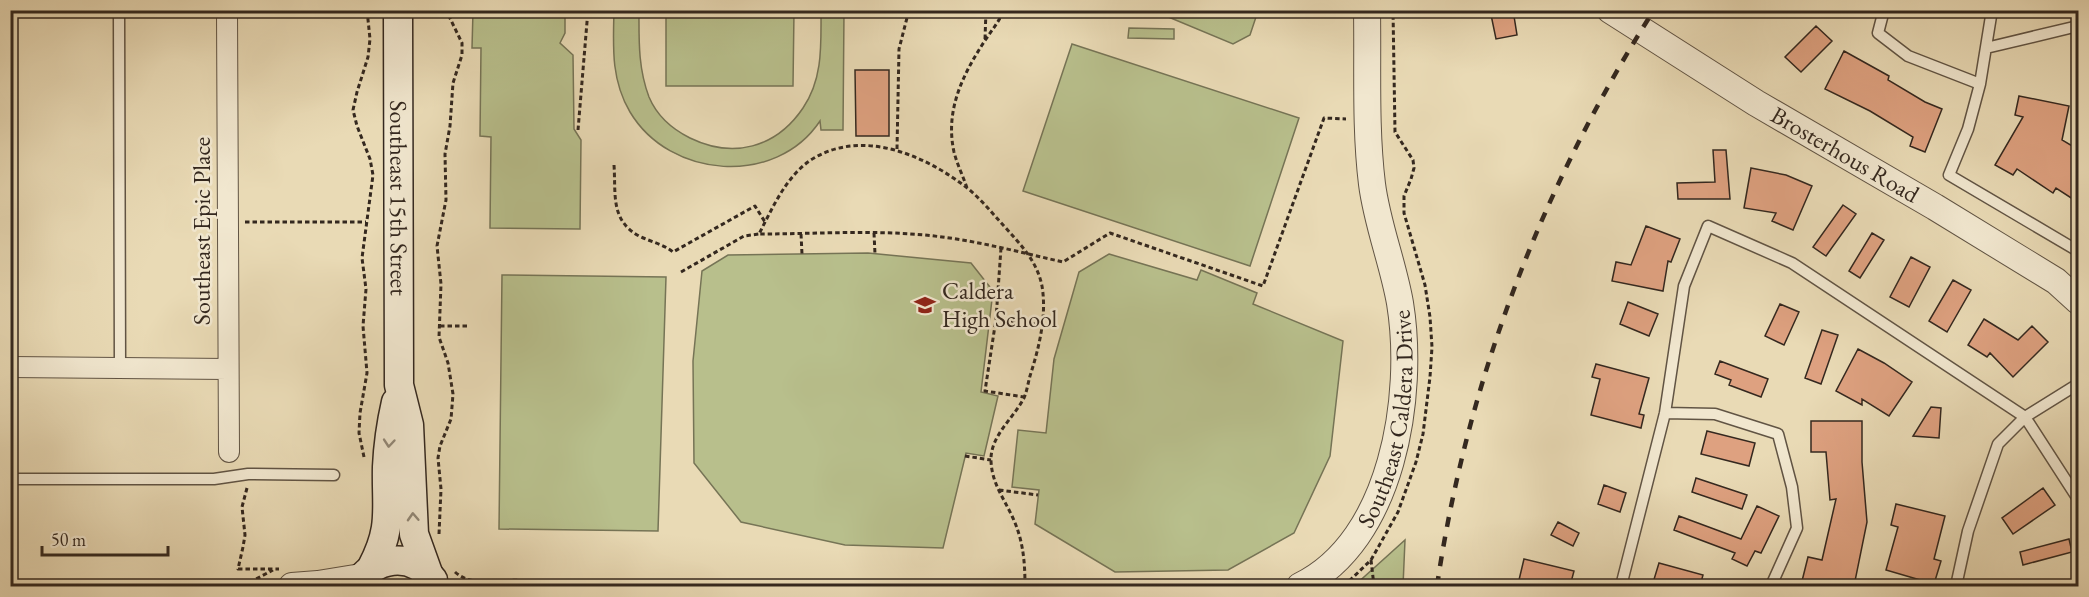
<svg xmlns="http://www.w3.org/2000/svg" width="2089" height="597" font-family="'EB Garamond',serif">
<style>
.green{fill:#b8bf8c;stroke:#767456;stroke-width:1.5}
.building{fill:#dea180;stroke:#34281f;stroke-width:1.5}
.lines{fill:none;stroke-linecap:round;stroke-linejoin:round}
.service-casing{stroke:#615444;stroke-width:13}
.minor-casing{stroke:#615444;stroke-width:22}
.tertiary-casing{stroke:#615444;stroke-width:28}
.secondary-casing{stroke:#34281f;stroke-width:31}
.path{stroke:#34281f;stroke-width:3;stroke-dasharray:4.5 3;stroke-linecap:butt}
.service{stroke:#f1e7cf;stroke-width:10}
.minor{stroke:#f1e7cf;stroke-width:20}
.tertiary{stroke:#f1e7cf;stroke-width:26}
.secondary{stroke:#f1e7cf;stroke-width:28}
.rail{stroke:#34281f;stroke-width:4.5;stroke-dasharray:10 10;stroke-linecap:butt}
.oneway{stroke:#928877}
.labels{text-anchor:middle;stroke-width:5;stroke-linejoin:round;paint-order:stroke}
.street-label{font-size:24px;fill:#34281f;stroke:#f1e7cf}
.poi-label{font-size:24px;fill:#34281f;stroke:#f1e7cf;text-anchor:start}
</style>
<rect width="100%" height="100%" fill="#e9dab5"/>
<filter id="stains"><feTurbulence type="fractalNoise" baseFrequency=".00333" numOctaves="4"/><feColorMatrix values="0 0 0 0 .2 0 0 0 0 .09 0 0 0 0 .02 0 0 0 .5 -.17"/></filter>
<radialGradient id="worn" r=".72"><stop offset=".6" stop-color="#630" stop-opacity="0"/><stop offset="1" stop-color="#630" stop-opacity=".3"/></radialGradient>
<path class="green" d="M473,11h92v22l-5,10 13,12 1,74 7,11 -1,89 -90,-1 1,-91 -11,-1 1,-88h-9z
M614,11h25c0,29 -1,57 10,86 8,19 23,32 41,41 43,21 86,10 113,-30 20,-29 18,-63 18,-97h23l-1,119h-22l-1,-9c-44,66 -150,58 -190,-9 -19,-32 -17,-65 -16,-101z
M666,11h128l-1,75h-127z
M1154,11h104l-8,24 -17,9z
M1129,28l45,1v10l-46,-1z
M1072,44l227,74 -49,148 -227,-75z
M868,253l103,10 22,28 -12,101 17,4 -14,60 -18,-3 -23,95 -98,-3 -104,-23 -47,-59 -1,-102 9,-90 26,-16z
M1109,254l88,26 4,-10 56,23 -4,11 90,37 -13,115 -36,77 -66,37 -113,2 -80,-48 4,-34 -27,-3 6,-57 28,3 8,-74 25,-87z
M502,275l164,2 -8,254 -159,-2z
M1405,540l-2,46h-49z"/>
<path class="building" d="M1490,10h23l4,25 -21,4z
M1816,26l16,15 -31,31 -16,-15z
M1844,51l45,25 -1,4 37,22 17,7 -17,43 -15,-6 3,-9 -43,-26 -45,-22z
M855,70h34v66h-33z
M2019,96l50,10 -7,34 17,10v53l-23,-15 -3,5 -36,-24 -4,6 -18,-10 28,-48 -8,-2z
M1713,150h13l4,49h-52l-1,-16 38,-1z
M1751,168l35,7 26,11 -19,44 -21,-9 4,-8 -32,-5z
M1843,205l13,9 -30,42 -13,-9z
M1646,226l34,13 -9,23 -3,-1 -5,30 -51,-10 4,-19 15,3z
M1872,233l12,7 -24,38 -11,-7z
M1911,257l19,10 -21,40 -19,-10z
M1953,280l18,10 -24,42 -18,-11z
M1628,302l30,12 -9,22 -29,-12z
M1780,304l19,8 -15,33 -19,-9z
M1984,319l34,21 14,-14 16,16 -35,35 -23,-24 -3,4 -19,-12z
M1822,330l16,5 -17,49 -16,-6z
M1858,349l26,14 28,19 -23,34 -27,-17v6l-26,-14z
M1720,361l48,18 -7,18 -32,-12 2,-5 -16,-6z
M1596,364l53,14 -10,36 5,1 -3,13 -50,-13 9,-36 -8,-2z
M1931,407l10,1 -2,30 -26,-2z
M1811,421h51v41l5,60 -13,64h-41l1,-2 -12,-3 6,-24 14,3 14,-61 -6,1 -4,-48h-15z
M1707,431l48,12 -6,23 -48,-12z
M1696,478l51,17 -5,14 -50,-17z
M1604,485l22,8 -6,19 -22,-8z
M2043,488l12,17 -42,29 -11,-16z
M1896,504l49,12 -11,43 7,2 -7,23 -48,-14 12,-43 -7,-2z
M1757,506l22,10 -18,37 -6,-2 -8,15 -15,-7 3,-6 -61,-23 5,-14 62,23z
M1558,522l21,11 -6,13 -22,-11z
M2069,539l3,13 -49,13 -3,-13z
M1524,559l50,12 -4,15h-24l-27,-6z
M1659,563l44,12 -3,11h-48z"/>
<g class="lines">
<defs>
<path id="service" d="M119,10l1,358
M1884,10l-6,23 30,23 72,28
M1992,10l-12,74 -12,45 -19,46 129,76
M1986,48l92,-22
M1665,413l50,1 63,20 14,53 5,41 -26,58
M10,479h204l34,-5 86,1
M1621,586l44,-173 19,-127 24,-60 84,37 233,154 53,82
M1956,586l12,-55 30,-87 27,-27 53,-33"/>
<path id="minor" d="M227,10l2,442
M10,367l218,2"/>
<g id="tertiary">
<path id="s1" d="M1610,10l146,93 179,104 121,74 22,20"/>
<path d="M292,586l26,-2 43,-7"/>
<path id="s2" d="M1300,586c93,-45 115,-191 100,-283 -7,-40 -23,-79 -28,-119 -7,-57 -4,-116 -5,-174"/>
</g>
<g id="secondary">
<path id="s3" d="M398,10l1,375 10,40 5,109 14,39"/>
<path d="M372,567c21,-40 14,-57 15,-100 1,-22 4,-43 9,-65"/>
<path d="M356,586c17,-29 55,-36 77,-6"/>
</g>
</defs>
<use href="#service" class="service-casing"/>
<use href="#minor" class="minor-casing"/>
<use href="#tertiary" class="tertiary-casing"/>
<use href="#secondary" class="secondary-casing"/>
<path class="path" d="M985,39l1,-29
M578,130l10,-120
M897,149l2,-100 10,-39
M614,165c2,29 -4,55 25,71 12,6 24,8 34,16l82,-46 10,16
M967,188c-4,-12 -10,-24 -13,-36 -9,-41 8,-76 30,-110 7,-11 15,-20 20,-32
M245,222h121
M874,233l1,21
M801,234l1,20
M1001,248l-5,71 -11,72 39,6
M681,272l63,-36 15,-2
M996,319l46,6
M440,326h27
M965,456l26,4
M364,457l-5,-24 1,-20 7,-40 -4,-47 3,-37 -4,-31 11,-83 -3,-16 -13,-33 -4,-16 4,-18 11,-35 2,-18 -3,-29
M247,488l-5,19 3,28 -2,12 -5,22h41
M999,490l39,5
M439,534l2,-45 -3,-31 2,-12 11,-27 2,-25 -5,-31 -9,-26 2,-53 -4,-38 9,-46 -1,-46 5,-28 3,-43 9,-28v-12l-16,-33
M1371,560l3,26
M455,572c23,21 60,-1 84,14
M243,586l30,-16
M1025,586c0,-25 -2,-47 -13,-70 -9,-19 -20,-33 -21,-55 -1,-25 22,-42 33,-63 3,-7 4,-15 6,-22 9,-28 17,-60 12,-90 -5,-25 -21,-41 -38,-60 -12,-13 -24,-28 -38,-39 -42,-32 -102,-58 -152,-29 -27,16 -41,49 -55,76 60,0 123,-5 183,3 40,5 81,16 121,25l47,-29 153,53 61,-168 22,1
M1344,586l27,-26 27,-48 18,-50 7,-28 7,-57 2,-30 -2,-30 -5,-32 -21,-72v-17l7,-17 3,-11 -1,-8 -18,-28 -2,-122"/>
<use href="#service" class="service"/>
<use href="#minor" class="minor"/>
<use href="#tertiary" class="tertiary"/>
<use href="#secondary" class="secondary"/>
<path class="rail" d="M1437,586c30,-204 105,-401 217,-576"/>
</g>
<defs><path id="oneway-chevron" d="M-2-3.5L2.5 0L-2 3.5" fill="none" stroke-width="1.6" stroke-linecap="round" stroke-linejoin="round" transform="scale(1.5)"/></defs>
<g class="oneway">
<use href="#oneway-chevron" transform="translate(389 443) rotate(95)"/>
<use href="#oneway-chevron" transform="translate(413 517) rotate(-93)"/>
</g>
<defs>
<symbol id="school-bare" viewBox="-9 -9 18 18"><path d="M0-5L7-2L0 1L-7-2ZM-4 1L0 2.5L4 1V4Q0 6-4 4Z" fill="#8f2418" stroke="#f1e7cf" stroke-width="2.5" paint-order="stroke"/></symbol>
</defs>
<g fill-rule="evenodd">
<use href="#school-bare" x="910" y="290" width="30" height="30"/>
</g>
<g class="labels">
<g class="street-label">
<text dy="8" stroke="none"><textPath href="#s1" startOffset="276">Brosterhous Road</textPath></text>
<text dy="8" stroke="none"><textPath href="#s3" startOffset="188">Southeast 15th Street</textPath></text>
<text transform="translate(202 231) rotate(-90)" y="8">Southeast Epic Place</text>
<text dy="8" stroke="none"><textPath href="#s2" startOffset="200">Southeast Caldera Drive</textPath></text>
</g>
<g class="poi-label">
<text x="942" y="299">Caldera<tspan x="942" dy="28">High School</tspan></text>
</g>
</g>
<rect width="2089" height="597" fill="none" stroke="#e9dab5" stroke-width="36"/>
<rect x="12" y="12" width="2065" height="573" fill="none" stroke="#34281f" stroke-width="3"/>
<rect x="18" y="18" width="2053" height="561" fill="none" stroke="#34281f" stroke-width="1.5"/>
<path d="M42 546v9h126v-9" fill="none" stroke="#34281f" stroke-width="3"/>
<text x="51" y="546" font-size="18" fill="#34281f" stroke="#f1e7cf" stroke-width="4.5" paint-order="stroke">50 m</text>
<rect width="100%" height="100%" filter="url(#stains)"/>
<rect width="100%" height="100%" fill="url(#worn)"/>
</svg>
